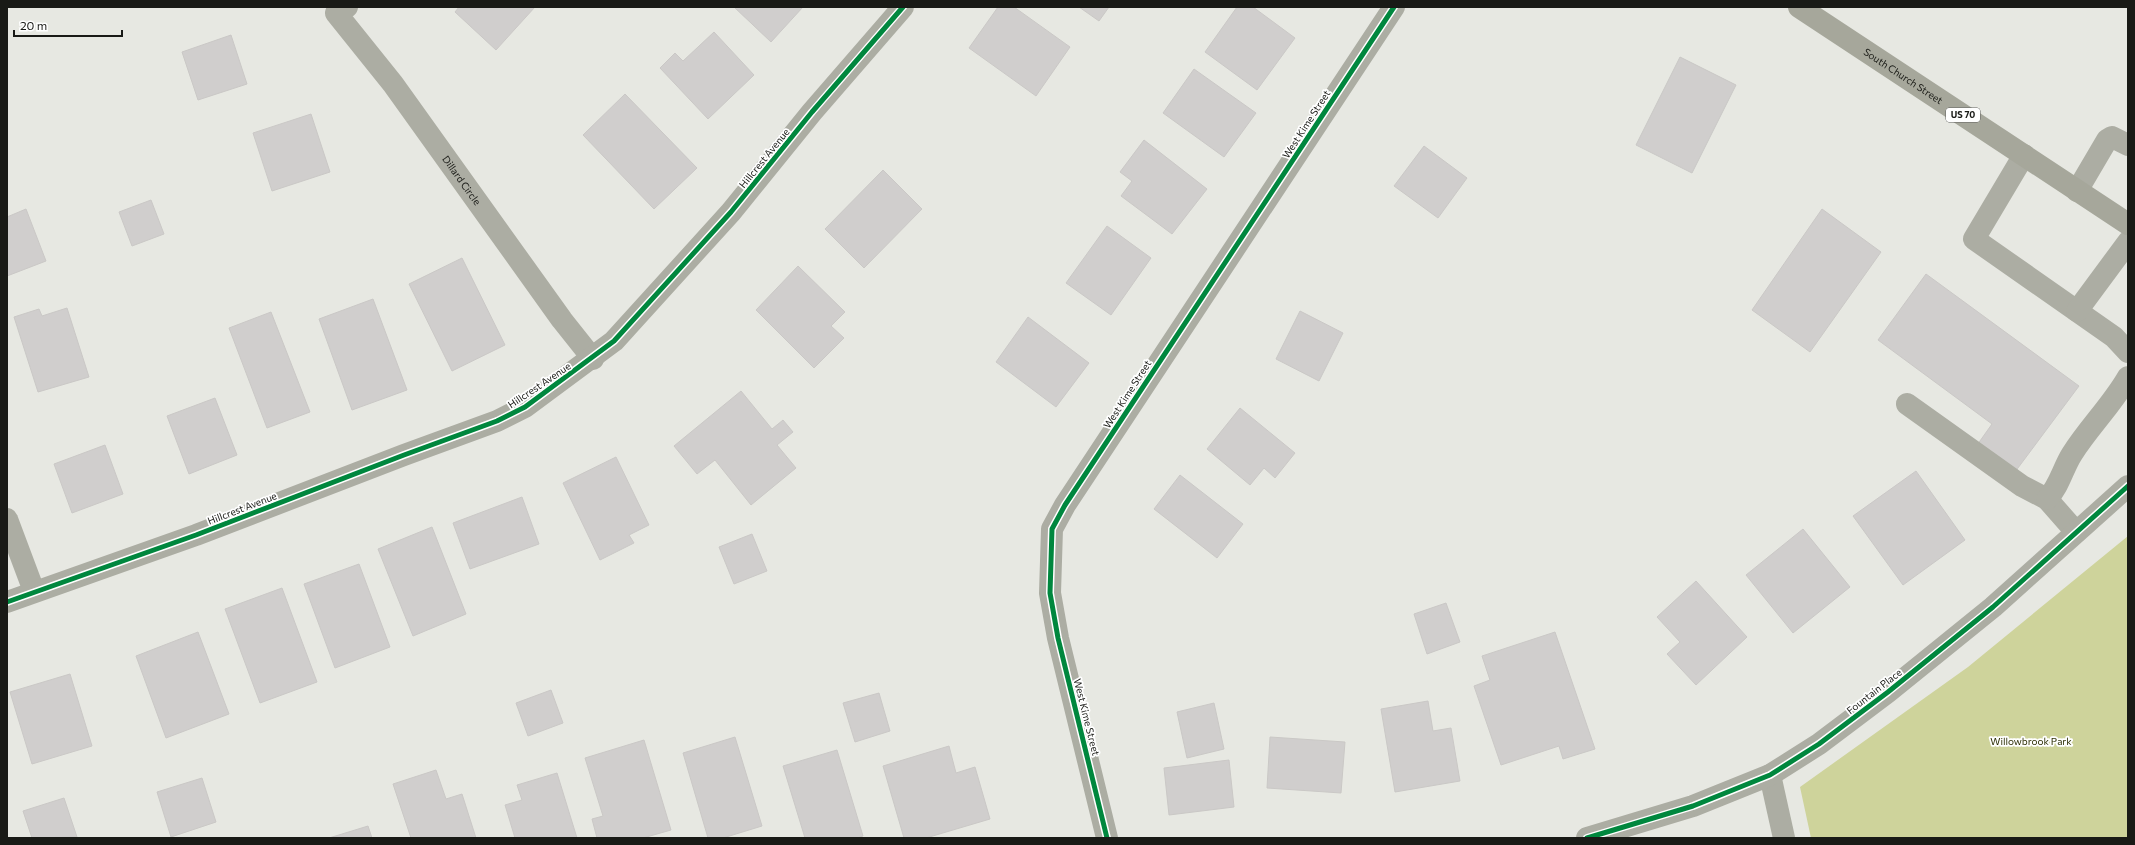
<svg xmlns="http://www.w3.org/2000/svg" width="2135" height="845" font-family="Commissioner,sans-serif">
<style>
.green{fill:#ced39b}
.building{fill:#d0cecd;stroke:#cac8c6}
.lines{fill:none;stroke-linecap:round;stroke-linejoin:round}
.minor{stroke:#acada3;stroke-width:22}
.major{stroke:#a6a79b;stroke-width:22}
.cycleway-casing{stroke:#fff;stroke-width:8}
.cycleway{stroke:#00873e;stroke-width:5}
.labels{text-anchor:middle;stroke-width:3.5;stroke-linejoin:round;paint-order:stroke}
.shield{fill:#fff;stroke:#5e5f5c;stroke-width:1}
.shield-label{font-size:9px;font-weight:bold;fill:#191a16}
.street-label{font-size:10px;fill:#191a16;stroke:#fff}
.park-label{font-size:10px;fill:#2b2d02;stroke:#fff}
</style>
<rect width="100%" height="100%" fill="#e7e8e2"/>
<path class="green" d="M2128,536v302h-317l-11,-51 168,-120z"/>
<path class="building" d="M459,7h76l-39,43 -41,-38z
M734,7h69l-32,35z
M998,7h16l56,40 -34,49 -67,-48z
M1079,7h30l-10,14z
M1237,7h16l42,31 -38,52 -52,-38z
M714,32l40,43 -46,44 -48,-51 15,-15 8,8z
M231,35l16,49 -49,16 -16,-48z
M1680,57l56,28 -44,88 -56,-28z
M1194,69l62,44 -32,44 -61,-44z
M625,94l72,74 -43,41 -71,-74z
M311,114l19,58 -58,19 -19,-58z
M1144,140l63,49 -35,45 -51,-38 11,-15 -12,-9z
M1424,146l43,32 -29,40 -44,-32z
M883,170l39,39 -58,59 -39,-39z
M151,200l13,34 -32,12 -13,-34z
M26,209l20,52 -39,15v-59z
M1822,209l59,43 -71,100 -58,-42z
M1107,226l44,32 -40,57 -45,-32z
M462,258l43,87 -53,26 -43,-87z
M798,266l47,46 -14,14 13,12 -30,30 -58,-58z
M1926,274l153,112 -67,90 -37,-28 17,-24 -114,-84z
M373,299l34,91 -55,20 -33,-91z
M67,308l22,69 -51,15 -24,-75 25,-8 3,7z
M1300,311l43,22 -24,48 -43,-22z
M271,312l39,100 -43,16 -38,-100z
M1028,317l61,46 -33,44 -60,-45z
M741,391l31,38 11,-9 10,12 -16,13 19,23 -45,37 -36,-45 -18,14 -23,-28z
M215,398l22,57 -48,19 -22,-58z
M1240,408l55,45 -20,25 -11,-10 -14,17 -43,-36z
M105,445l18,49 -51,19 -18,-49z
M616,457l33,68 -20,10 5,8 -34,17 -37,-77z
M1916,471l49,69 -62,45 -50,-69z
M1180,475l63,49 -26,34 -63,-49z
M522,497l17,47 -69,25 -17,-46z
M432,527l34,87 -53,22 -35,-87z
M1803,529l47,58 -57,46 -47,-58z
M752,534l15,37 -33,13 -15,-37z
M359,564l31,83 -55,21 -31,-84z
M1696,581l51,56 -51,48 -29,-31 13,-12 -23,-25z
M282,588l35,94 -57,21 -35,-94z
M1446,603l14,39 -33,12 -13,-40z
M198,632l31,82 -63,24 -30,-82z
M1555,632l40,117 -32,10 -4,-13 -58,19 -27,-79 16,-6 -8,-24z
M70,674l22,72 -60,18 -22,-72z
M551,690l12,33 -35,13 -12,-33z
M879,693l11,38 -35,11 -12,-39z
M1428,701l5,30 18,-3 9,53 -65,11 -14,-83z
M1214,703l10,46 -37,9 -10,-46z
M735,737l27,89 -39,12h-15l-25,-85z
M1270,737l75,5 -4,51 -74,-5z
M644,740l27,90 -28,8h-46l-5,-19 11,-3 -18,-58z
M949,746l7,27 19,-6 15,52 -64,19h-22l-21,-72z
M837,750l26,86 -6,2h-52l-22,-72z
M1229,760l5,47 -65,8 -5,-47z
M436,770l10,29 16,-5 14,44h-65l-18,-54z
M557,773l20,65h-62l-10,-33 17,-5 -5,-15z
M202,778l14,44 -45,15 -14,-45z
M64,798l13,39 -45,1 -9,-27z
M368,826l4,12h-43z"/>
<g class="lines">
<g class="minor">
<path id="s1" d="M347,7l-11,6 57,71 169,236 31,39"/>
<path d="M2024,155l-50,84 140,98 14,15"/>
<path d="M2077,191l30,-51 5,-3 16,8"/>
<path d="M2077,311l51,-69"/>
<path d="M1907,404l115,82 25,13 29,33"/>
<path d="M2047,499c12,-12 16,-31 25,-45 17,-27 40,-49 56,-77"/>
<path d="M7,519l27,72"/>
<path d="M7,602l189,-67 208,-80 93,-34 28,-14 89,-66 117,-129 81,-100 91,-105"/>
<path d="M1770,775l14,63"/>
<path d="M1107,838l-49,-200 -8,-45 2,-64 13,-24 329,-498"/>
<path d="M1587,838l106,-32 77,-31 49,-31 69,-52 105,-85 135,-121"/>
</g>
<path class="major" id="s2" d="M1799,7l329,217"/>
<defs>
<path id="cycleway" d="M7,602l189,-67 208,-80 93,-34 28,-14 89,-66 117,-129 81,-100 91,-105
M1107,838l-49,-200 -8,-45 2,-64 13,-24 329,-498
M1587,838l106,-32 77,-31 49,-31 69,-52 105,-85 135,-121"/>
</defs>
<use href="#cycleway" class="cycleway-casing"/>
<use href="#cycleway" class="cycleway"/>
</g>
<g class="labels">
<rect class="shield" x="1946" y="108" width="34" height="14" rx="3"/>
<g class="shield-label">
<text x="1963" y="118">US 70</text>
</g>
<g class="street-label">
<text dy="4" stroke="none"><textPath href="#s2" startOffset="125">South Church Street</textPath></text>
<text transform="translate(1306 124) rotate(-57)" y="4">West Kime Street</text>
<text transform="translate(764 158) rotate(-51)" y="4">Hillcrest Avenue</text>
<text dy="4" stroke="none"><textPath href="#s1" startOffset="222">Dillard Circle</textPath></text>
<text transform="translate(539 385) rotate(-34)" y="4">Hillcrest Avenue</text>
<text transform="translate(1127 394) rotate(-57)" y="4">West Kime Street</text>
<text transform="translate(242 508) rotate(-21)" y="4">Hillcrest Avenue</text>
<text transform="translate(1874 691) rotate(-38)" y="4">Fountain Place</text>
<text transform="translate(1087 717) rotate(76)" y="4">West Kime Street</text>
</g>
<g class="park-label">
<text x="2031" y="745">Willowbrook Park</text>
</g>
</g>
<rect width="2135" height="845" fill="none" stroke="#191a16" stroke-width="16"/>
<path d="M14 30v6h108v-6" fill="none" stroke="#191a16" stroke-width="2"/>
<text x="20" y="30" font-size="12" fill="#191a16" stroke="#ffffff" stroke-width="3" paint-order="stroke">20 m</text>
</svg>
